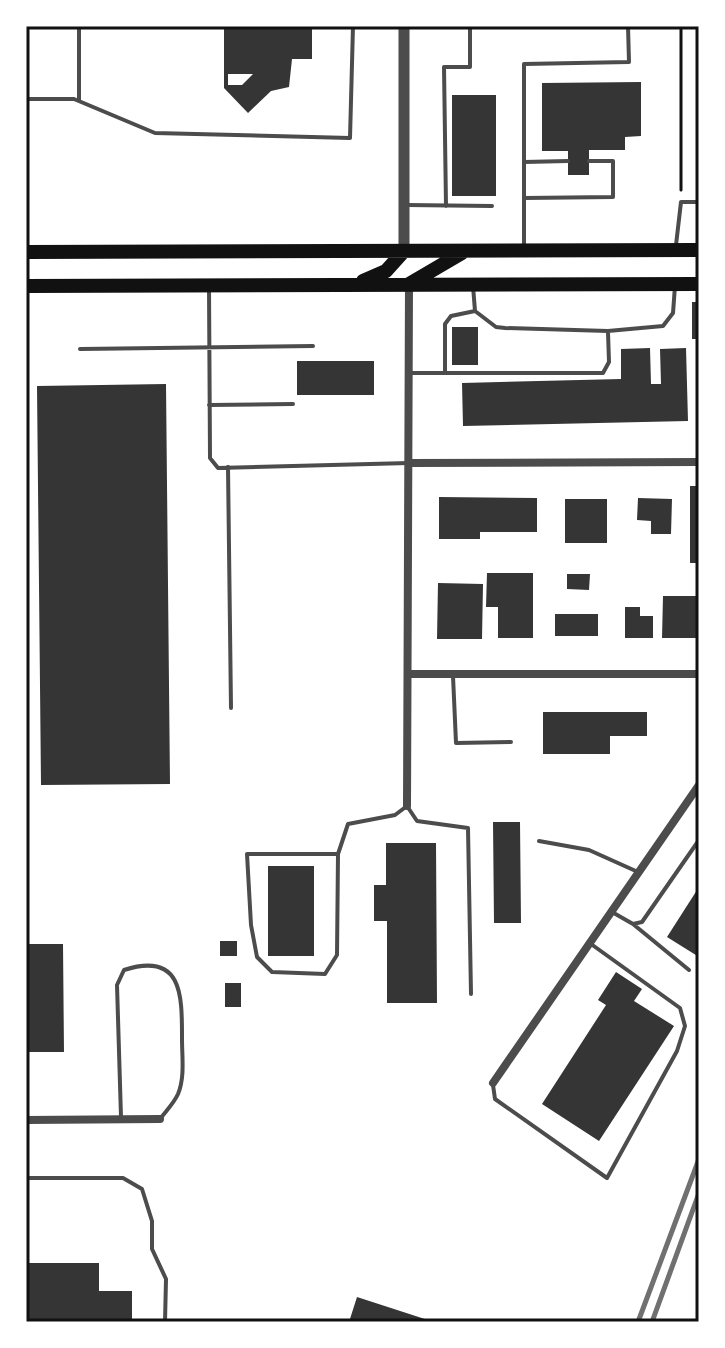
<svg xmlns="http://www.w3.org/2000/svg" width="725" height="1348" font-family="Rubik,sans-serif">
<style>
.building{fill:#353535;fill-rule:evenodd}
.lines{fill:none;stroke-linecap:round;stroke-linejoin:round}
.path{stroke:#111;stroke-width:3}
.service{stroke:#4c4c4c;stroke-width:4}
.minor{stroke:#4c4c4c;stroke-width:8}
.tertiary{stroke:#4c4c4c;stroke-width:11}
.primary{stroke:#111;stroke-width:14}
.rail{stroke:#707070;stroke-width:5}
.neatline{fill:none;stroke:#111;stroke-width:3}
</style>
<rect width="100%" height="100%" fill="#fff"/>
<path class="building" d="M224,26h88v33h-20l-3,28 -18,4 -23,22 -24,-25zM228,74h25l-11,11h-14z
M641,82v54l-16,1v13h-36v25h-21v-24h-26v-68z
M452,95h44v101h-44z
M692,302h7v37h-7z
M452,327h26v38h-26z
M650,348l1,36h10l-1,-35 26,-1 2,73 -225,5 -1,-43 159,-4v-30z
M297,361h77v34h-77z
M166,384l4,400 -129,1 -4,-399z
M690,486h9v77h-9z
M439,497l98,1v34h-57v7h-41z
M638,498l34,1 -1,35h-20v-13l-14,-1z
M565,499h42v44h-42z
M487,573h46v65h-35v-31h-12z
M567,574h23l-1,16 -22,-1z
M438,583l45,1 -1,55h-45z
M663,596h36v42h-37z
M625,607h15v9h13v22h-28z
M555,614h43v22h-43z
M543,712h104v24h-37v18h-67z
M493,822h27l1,101h-27z
M386,843h50l1,160h-50v-82h-13v-36h12z
M268,866h46v90h-46z
M699,887v70l-32,-20z
M220,941h17v15h-17z
M26,944h37l1,108h-38z
M616,972l26,17 -8,12 40,25 -75,115 -57,-37 64,-99 -8,-5z
M225,983h16v24h-16z
M26,1263h73v28h33v31h-106z
M357,1297l74,24v1h-82z"/>
<g class="lines">
<path class="path" d="M681,26v164"/>
<path class="service" d="M26,99h48l81,34 195,5 3,-112
M79,101v-75
M524,162l44,-1
M524,198l89,-1v-36h-24
M407,205l85,1
M446,206l-2,-139h26v-41
M676,245l5,-43h18
M524,249v-185l105,-2 -1,-36
M473,286l2,25 21,16 9,1 103,3 55,-5 10,-13 2,-27
M209,287l1,171 8,10 191,-5
M80,349l233,-3
M411,373h192l6,-11 -1,-30
M445,373v-49l6,-8 24,-5
M209,405l84,-1
M228,467l3,241
M453,676l3,67 55,-1
M539,841l50,9 49,22
M338,854h-91l4,71 6,32 15,15 53,2 12,-19 1,-101 10,-30 47,-9 12,-9 10,15 51,7 3,166
M612,912l21,12 9,-2 57,-82
M633,924l56,46
M493,1085l2,14 112,79 70,-127 8,-25 -5,-18 -89,-64
M121,1117l-4,-132 7,-15c59,-19 58,26 58,69 0,18 3,38 -4,55 -4,9 -12,17 -18,25
M26,1178h97l19,11 10,32v28l14,30 -1,43"/>
<path class="minor" d="M409,463l290,-1
M409,674h290
M407,806l2,-521
M493,1083l206,-298
M26,1120l134,-1"/>
<path class="tertiary" d="M404,26v225"/>
<path class="primary" d="M26,252l673,-2
M363,281l23,-10 18,-20
M409,284l53,-31
M26,286l673,-2"/>
<path class="rail" d="M638,1322l61,-163
M652,1322l47,-129"/>
</g>
<rect width="725" height="1348" fill="none" stroke="#ffffff" stroke-width="56"/>
<rect x="28" y="28" width="669" height="1292" class="neatline"/>
</svg>
